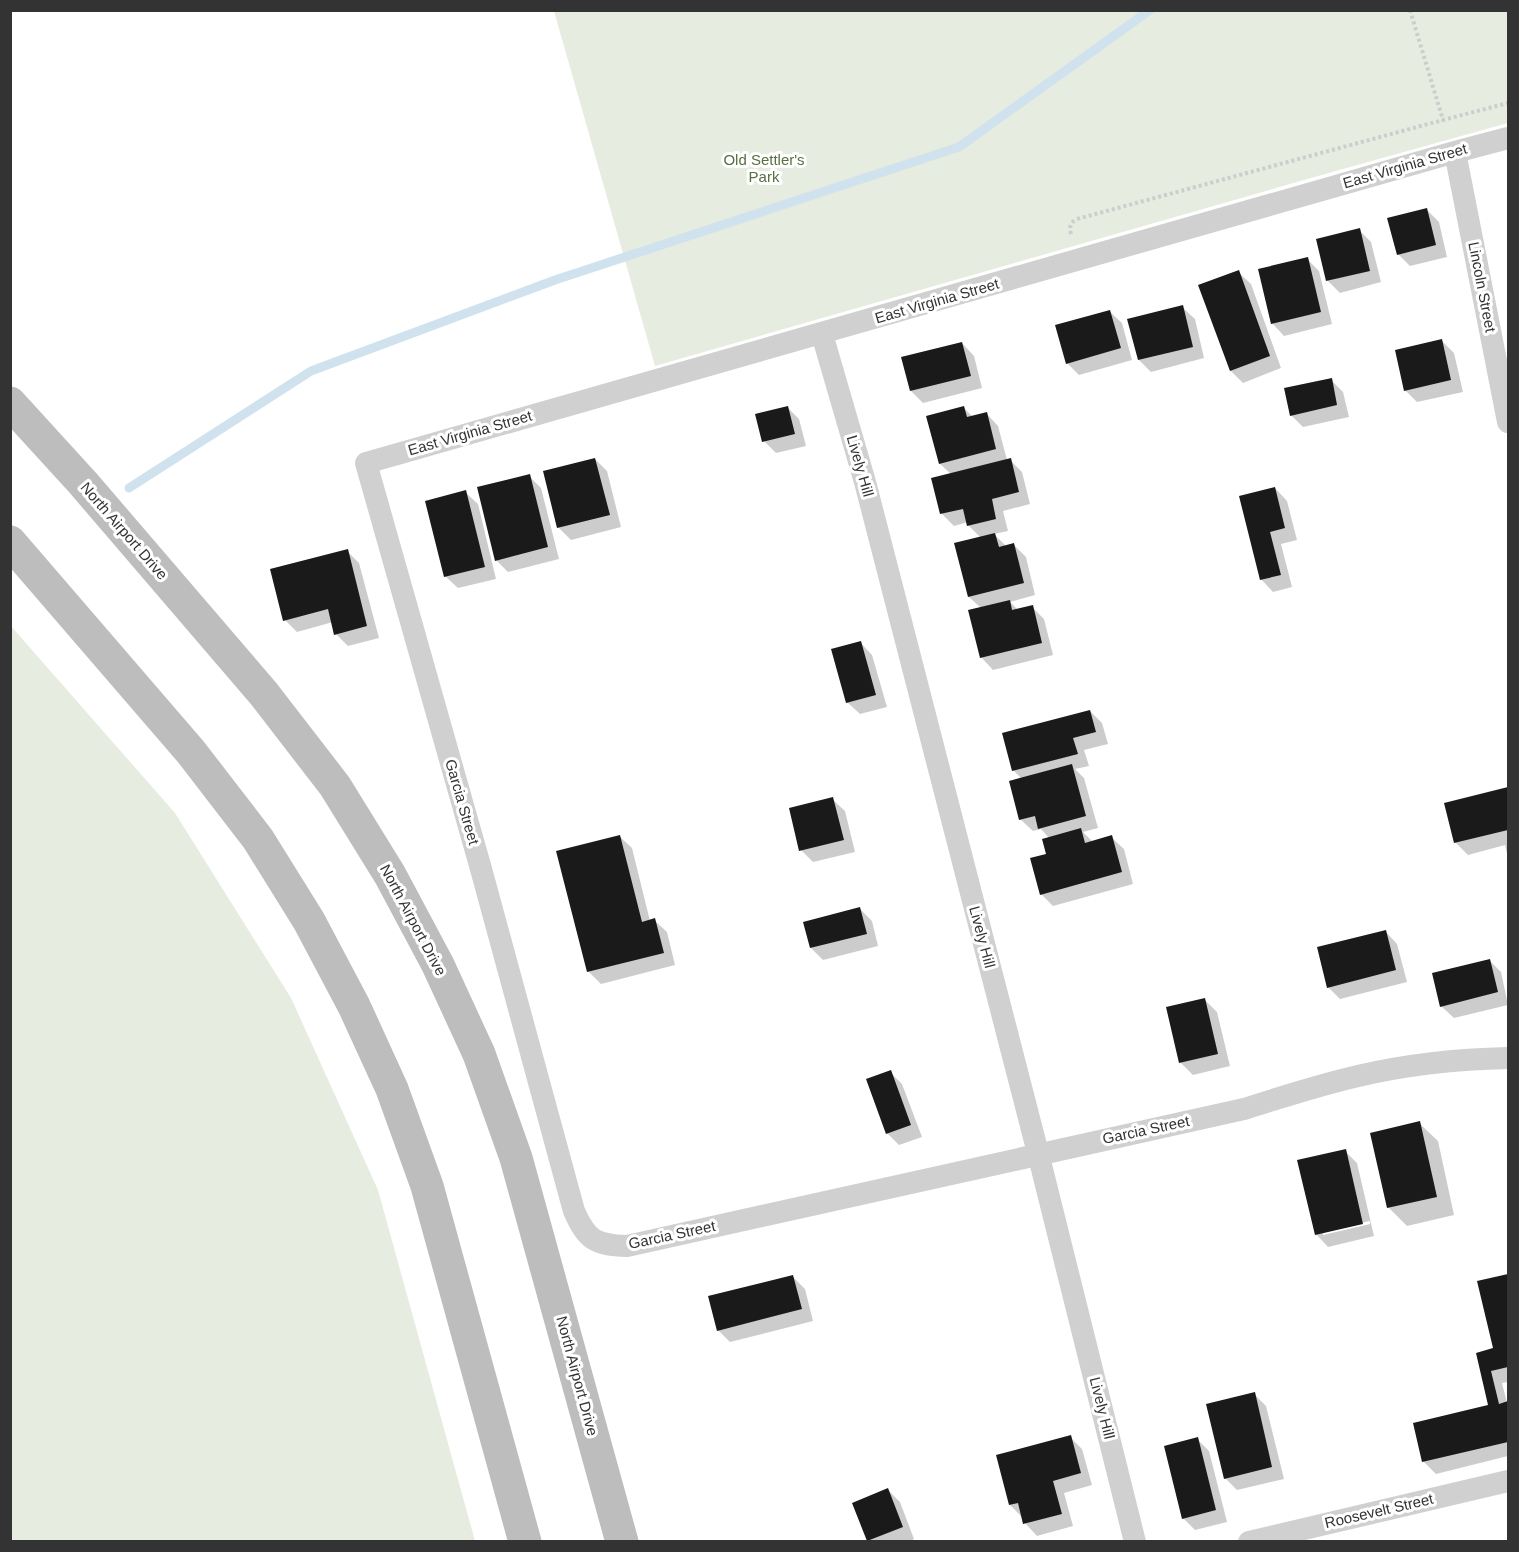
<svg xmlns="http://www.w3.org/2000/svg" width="1519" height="1552" font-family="Arial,sans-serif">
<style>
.green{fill:#e6ecdf}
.shadow{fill:#0003;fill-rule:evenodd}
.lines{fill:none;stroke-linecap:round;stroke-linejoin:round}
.stream{stroke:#cfe2ee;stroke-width:9}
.building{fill:#1a1a1a}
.path{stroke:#cdcdcd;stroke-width:4;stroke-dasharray:3 3;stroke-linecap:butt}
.minor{stroke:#d0d0d0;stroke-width:22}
.secondary{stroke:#bdbdbd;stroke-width:33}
.labels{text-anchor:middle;stroke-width:6;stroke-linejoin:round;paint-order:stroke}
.park-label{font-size:15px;fill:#56703f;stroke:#fff}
.street-label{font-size:15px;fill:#333;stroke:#fff}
</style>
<rect width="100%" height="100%" fill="#fff"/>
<path class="green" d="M554,11h954v112l-183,51 -670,192z
M10,625l165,188 116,185 87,192 97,351h-464z"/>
<path class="shadow" d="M1426,209l13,13 8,35 -37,9 -12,-12z
M1359,230l12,12 10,40 -41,11 -12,-12 -10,-41z
M1307,259l12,12 13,53 -48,12 -12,-13z
M1238,272l13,12 30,84 -38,15 -12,-12z
M1182,307l13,12 9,39 -53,14 -12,-12z
M1109,311l13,12 10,37 -53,15 -12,-12z
M1442,341l12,12 9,39 -46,10 -12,-12z
M962,343l12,13 8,32 -59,15 -12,-12z
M1331,380l12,12 6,25 -46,10 -12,-12z
M787,407l12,12 7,27 -30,7 -12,-12z
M964,408l9,9 13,-4 12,13 9,34h3l12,12 8,32 -27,7 5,20 -14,3 12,12 7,-2 13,13 9,38 -25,7 8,8 14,-3 12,12 9,36 -60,15 -12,-13v-49l-12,-11 12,-59 -13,-13v-3l-14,4 -12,-12 -9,-35 18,-5 -11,-10z
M595,459l12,12 14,56 -50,13 -12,-12 -14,-56z
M529,476l12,12 18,71 -51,13 -12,-12z
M1275,488l12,13 10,39 -16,4 11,43 -19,5 -12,-13z
M465,492l13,12 18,75 -38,9 -13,-12z
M347,551l12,12 20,75 -31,8 -12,-12 -3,-12 -36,10 -12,-12z
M860,642l12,13 15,52 -27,7 -13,-12z
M1090,711l12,12 6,21 -24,6 5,16 -14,3 9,9 14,50 -15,4 10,10 18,-5 13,12 9,35 -80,22 -12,-12 7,-39 2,-16 -9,-10 -8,2 -13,-12 2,-40 -9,-9z
M1508,788v70l-3,-13 -37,10 -12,-12 -10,-39z
M832,799l13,12 10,41 -42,10 -12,-12z
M619,836l13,12 18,73 4,-1 13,12 8,33 -74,19 -12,-12z
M860,909l12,12 6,25 -55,14 -12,-12z
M1385,931l12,13 10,38 -67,17 -12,-12z
M1489,960l12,12 7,33 -54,13 -13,-12z
M1205,1000l12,12 13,54 -37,9 -12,-12z
M890,1072l12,12 20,53 -23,8 -12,-12z
M1419,1123l19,18 16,74 -47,11 -19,-19z
M1345,1151l12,12 17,73 -46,11 -12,-13zM1370,1221v3l-47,11v-3z
M1508,1276v106l-6,1 5,20h1v53l-72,18 -13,-13 67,-55 -13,-52 18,-5 -16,-67z
M793,1277l12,12 8,32 -83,21 -12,-12z
M1254,1394l12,12 18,73 -47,11 -12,-12z
M1070,1437l12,12 10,36 -28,8 9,33 -36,10 -12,-13 -2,-5 -13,-13z
M1197,1439l12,12 18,71 -32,8 -12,-12z
M888,1490l12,12 14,37 -5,3 -41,-1z"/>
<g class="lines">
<path class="stream" d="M129,488l182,-117 244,-91 404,-133 191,-137"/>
</g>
<path class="building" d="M1427,208l9,37 -39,10 -10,-37z
M1360,228l10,43 -44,10 -10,-42z
M1308,257l13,55 -50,12 -13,-55z
M1239,270l31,86 -40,15 -32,-86z
M1183,305l10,42 -55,13 -11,-41z
M1110,310l11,38 -55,16 -11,-39z
M1442,339l9,41 -47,11 -9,-41z
M962,342l9,34 -61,15 -9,-34z
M1332,378l5,27 -47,11 -6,-28z
M788,406l7,28 -33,8 -7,-28z
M964,406l3,11 20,-5 9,37 -57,15 -13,-48z
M595,458l15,57 -53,13 -14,-57z
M1011,458l8,34 -27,7 4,20 -29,7 -4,-17 -23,5 -9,-36z
M530,474l18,73 -53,14 -18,-74z
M1275,487l10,41 -15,4 11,43 -21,5 -21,-84z
M466,490l19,77 -41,10 -19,-76z
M995,533l4,14 15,-4 10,40 -56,14 -14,-54z
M348,549l19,77 -33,9 -6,-26 -45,12 -13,-52z
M1010,600l2,10 21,-5 9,38 -62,15 -12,-48z
M861,641l15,54 -30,8 -15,-54z
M1090,710l6,22 -23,6 5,16 -66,17 -10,-38z
M1072,764l14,52 -48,13 -3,-13 -16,4 -10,-39z
M1508,787v43l-54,13 -10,-40z
M833,797l11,43 -45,11 -10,-43z
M1081,828l4,15 27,-8 10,37 -82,23 -10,-37 16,-4 -4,-15z
M620,835l22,87 13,-4 9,35 -77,19 -31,-121z
M860,907l7,27 -57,14 -7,-26z
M1386,930l10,40 -69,18 -10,-41z
M1490,959l8,33 -58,15 -8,-34z
M1205,998l13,56 -39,9 -13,-56z
M891,1070l20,55 -25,9 -20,-55z
M1420,1121l17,76 -50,11 -17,-75z
M1346,1149l17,75 -48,11 -18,-75z
M1508,1274v93l-17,4 8,33 9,-3v41l-86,20 -9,-39 75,-18 -12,-52 17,-5 -16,-67z
M793,1275l9,34 -85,22 -9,-35z
M1255,1392l17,75 -48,12 -18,-75z
M1071,1435l10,38 -28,8 9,33 -39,10 -5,-21 -9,2 -13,-50z
M1198,1437l18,73 -34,9 -18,-73z
M888,1488l15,39 -36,14 -15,-38z"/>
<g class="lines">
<path class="path" d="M1410,10l33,110 65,-17
M1071,234c-2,-7 -1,-11 6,-15l366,-99"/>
<path class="minor" d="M1508,138l-53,14 -1089,311 115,406 93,342c13,29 21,34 53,35l617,-137c38,-12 75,-24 114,-33 47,-11 102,-17 150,-18
M1455,152l53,270
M822,334l43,148 173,671 97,389
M1249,1542l259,-61"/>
<path class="secondary" d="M10,403l73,80 181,211 71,92 55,89 48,90 41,89 37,104 106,384
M10,542l181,210 67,87 51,82 45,85 38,83 35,97 98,356"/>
</g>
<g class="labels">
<g class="park-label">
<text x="764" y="165">Old Settler's<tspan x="764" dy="17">Park</tspan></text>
</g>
<g class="street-label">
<text transform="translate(1405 166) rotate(-16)" y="5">East Virginia Street</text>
<text transform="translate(1482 287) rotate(79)" y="5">Lincoln Street</text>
<text transform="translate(937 301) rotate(-16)" y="5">East Virginia Street</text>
<text transform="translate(470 433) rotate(-16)" y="5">East Virginia Street</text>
<text transform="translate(860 466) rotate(74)" y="5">Lively Hill</text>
<text transform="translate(124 531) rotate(49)" y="5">North Airport Drive</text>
<text transform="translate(462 802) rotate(74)" y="5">Garcia Street</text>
<text transform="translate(413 920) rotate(62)" y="5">North Airport Drive</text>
<text transform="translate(982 937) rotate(75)" y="5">Lively Hill</text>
<text transform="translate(1146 1130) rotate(-12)" y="5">Garcia Street</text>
<text transform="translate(672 1235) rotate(-12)" y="5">Garcia Street</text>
<text transform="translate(577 1376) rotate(75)" y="5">North Airport Drive</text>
<text transform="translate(1102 1408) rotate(76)" y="5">Lively Hill</text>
<text transform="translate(1379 1511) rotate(-13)" y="5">Roosevelt Street</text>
</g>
</g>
<rect width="1519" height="1552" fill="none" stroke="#333333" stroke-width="24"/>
</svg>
